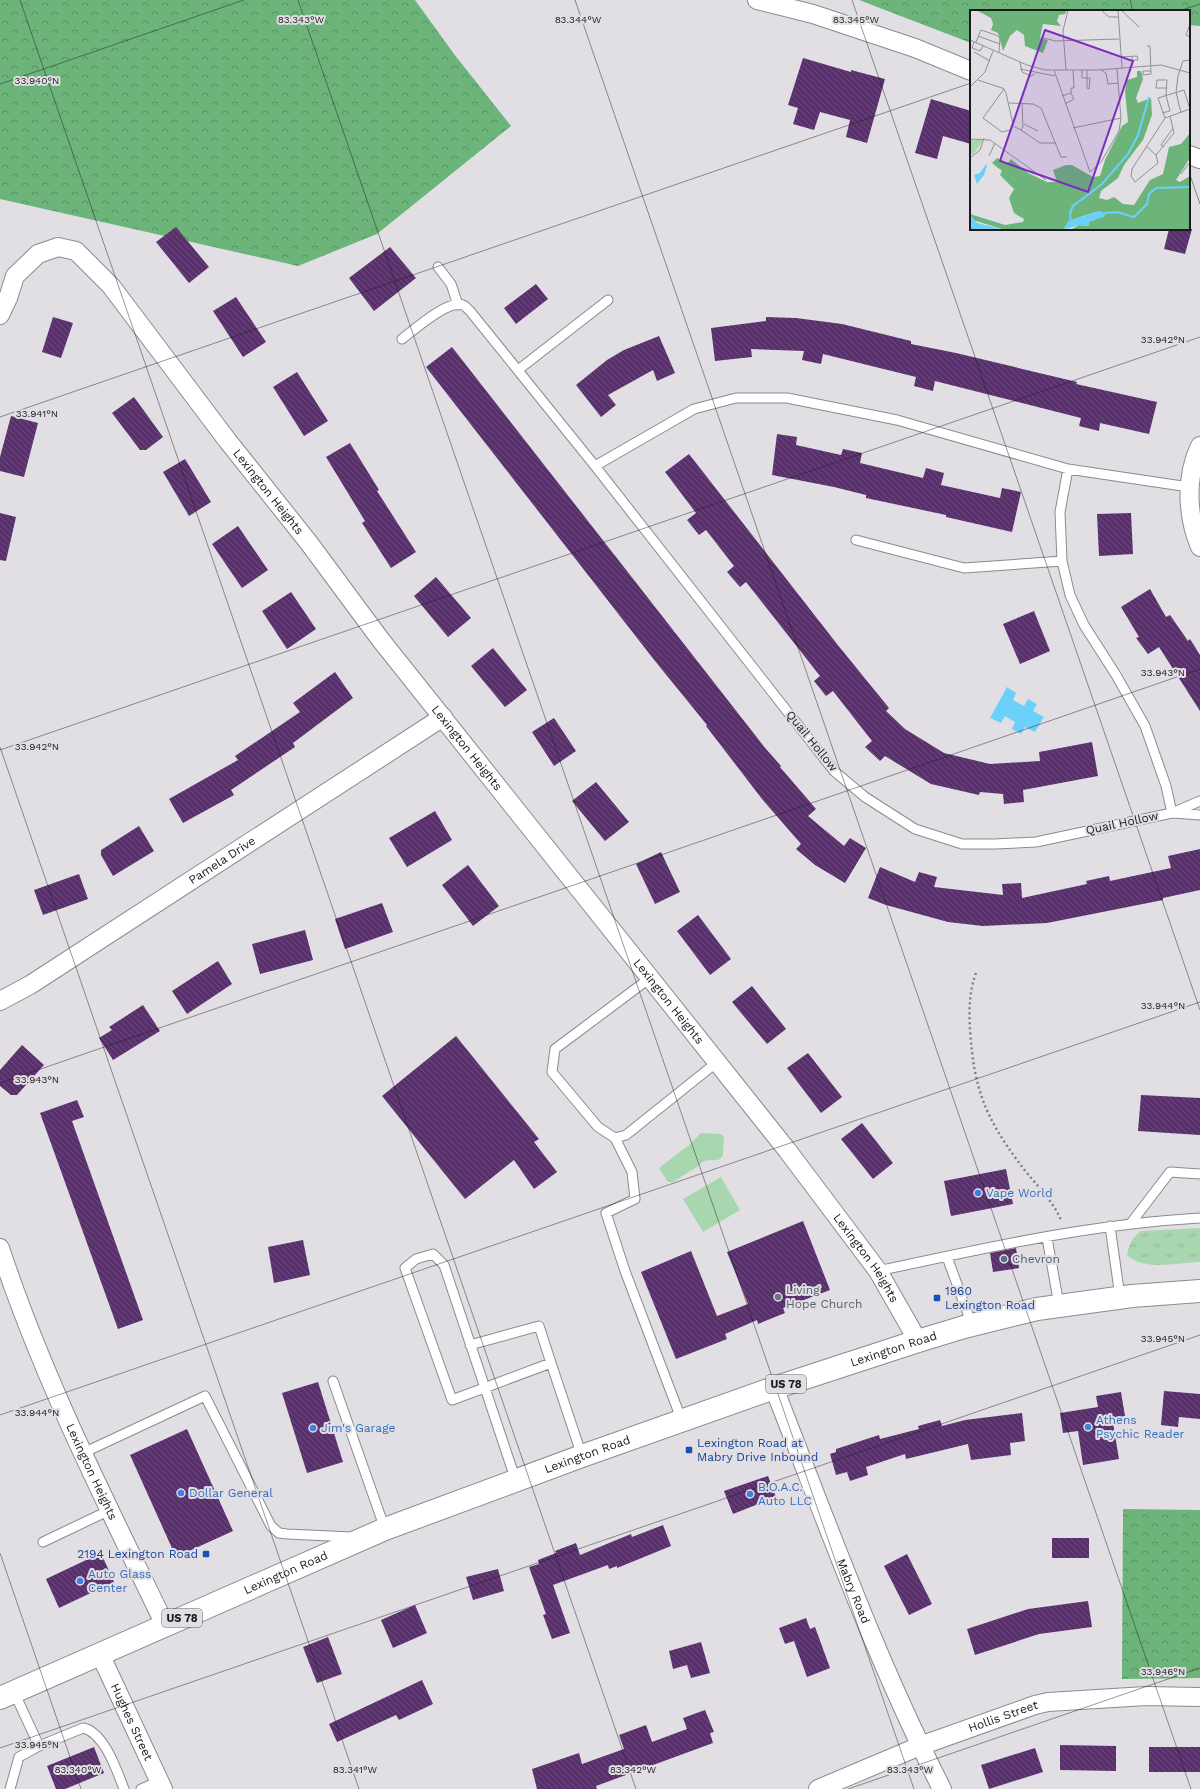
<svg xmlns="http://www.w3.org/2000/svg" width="1200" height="1789" font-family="'Work Sans',sans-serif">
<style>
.grass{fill:url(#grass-tufts)}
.forest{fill:url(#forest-crowns)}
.park{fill:#a8d7af}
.water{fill:#6bd1fb}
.building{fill:url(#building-back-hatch)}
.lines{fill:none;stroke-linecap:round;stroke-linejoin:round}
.service-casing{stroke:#8c8a8e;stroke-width:11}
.minor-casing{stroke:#8c8a8e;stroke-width:20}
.trunk-casing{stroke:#8c8a8e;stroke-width:24}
.path{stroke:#807e81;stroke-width:2.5;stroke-dasharray:2 3;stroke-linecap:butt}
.service{stroke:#fff;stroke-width:9}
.minor{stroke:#fff;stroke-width:18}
.trunk{stroke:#fff;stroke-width:22}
.ticks{fill:none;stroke:#1b1a1c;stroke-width:1;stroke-opacity:0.45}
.shop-dot{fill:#3f7fe0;stroke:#e2dfe4;stroke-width:1.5}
.service-dot{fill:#5c6f8a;stroke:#e2dfe4;stroke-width:1.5}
.worship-dot{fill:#6b7280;stroke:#e2dfe4;stroke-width:1.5}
.transit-dot{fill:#1a4fb4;stroke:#e2dfe4;stroke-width:1.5}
.labels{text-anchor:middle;stroke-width:4;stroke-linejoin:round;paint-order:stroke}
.shield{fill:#e2dfe4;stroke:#575558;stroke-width:1}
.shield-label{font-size:11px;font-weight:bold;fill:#1b1a1c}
.street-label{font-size:12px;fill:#1b1a1c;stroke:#e2dfe4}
.shop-label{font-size:12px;fill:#366cbe;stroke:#e2dfe4;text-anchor:start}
.service-label{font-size:12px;fill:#4e5e75;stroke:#e2dfe4;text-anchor:start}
.worship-label{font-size:12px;fill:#5b616d;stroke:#e2dfe4;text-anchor:start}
.transit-label{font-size:12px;fill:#164399;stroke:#e2dfe4;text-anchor:start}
.inset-river{fill:none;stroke:#6bd1fb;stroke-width:2}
.inset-road{fill:none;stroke:#929094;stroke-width:1}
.view{fill:#7b2cbf;fill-opacity:0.15;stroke:#7b2cbf;stroke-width:2}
.inset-edge{fill:none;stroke:#1b1a1c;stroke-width:2}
.ticks-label{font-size:10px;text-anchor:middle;fill:#1b1a1c;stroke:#e2dfe4;stroke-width:4;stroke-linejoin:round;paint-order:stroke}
</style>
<defs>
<pattern id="grass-tufts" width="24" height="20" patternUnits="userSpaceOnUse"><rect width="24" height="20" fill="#a8d7af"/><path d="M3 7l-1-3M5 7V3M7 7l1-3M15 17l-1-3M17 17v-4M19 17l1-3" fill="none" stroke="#90b896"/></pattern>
<pattern id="forest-crowns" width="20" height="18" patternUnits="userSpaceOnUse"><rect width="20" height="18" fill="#6cb47a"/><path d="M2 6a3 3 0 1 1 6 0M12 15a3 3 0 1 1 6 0" fill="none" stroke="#589263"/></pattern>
<pattern id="building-back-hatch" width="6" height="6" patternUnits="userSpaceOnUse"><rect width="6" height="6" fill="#592f6e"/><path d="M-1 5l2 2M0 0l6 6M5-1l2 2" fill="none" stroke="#6d4b7d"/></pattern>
</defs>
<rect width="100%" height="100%" fill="#e2dfe4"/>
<path class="grass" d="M1200,1228v34c-22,0 -56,10 -73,-7 2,-10 5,-18 14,-24z"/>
<path class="forest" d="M0,0h415l39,54 57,72 -134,108 -79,32 -298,-67z
M859,0h341v26l-11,-1v-14h-218v32z
M1123,1509l77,1v168l-78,1z"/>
<path class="park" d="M701,1133l20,1 3,4c-1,5 0,10 -1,16 -3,12 -17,1 -23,11l-27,17h-5l-9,-14 30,-23z
M721,1177l19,33 -37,22 -20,-33z"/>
<path class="water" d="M1007,687l9,6 -3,7 11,6 4,-7 9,5 -4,7 11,6 -9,15 -10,-5 -4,7 -9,-5 3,-7 -10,-6 -4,7 -11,-5z"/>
<path class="building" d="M803,58l48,14v-2l34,9 -18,64 -21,-6 4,-17 -30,-8 -6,18 -21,-6 5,-16 -10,-3z
M931,99l40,12v33l-28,-8 -6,23 -22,-6z
M176,227l33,40 -20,16 -33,-41z
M1169,229h23l-7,25 -21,-5z
M390,247l26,31 -42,33 -25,-33z
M536,284l12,15 -32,25 -12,-16z
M236,297l30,45 -23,15 -30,-46z
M53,317l20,6 -12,35 -19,-6z
M766,317l30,1 46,6 69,17v3l45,9 121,29 -1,2 81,18 -8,32 -49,-11 -1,8 -20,-5 2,-8 -146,-37 -2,10 -19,-5 2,-9 -93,-23 -2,10 -19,-4 2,-9 -53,-2 1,8 -37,4 -4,-33 55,-7z
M659,336l16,37 -18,8 -4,-11 -45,25 8,10 -15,12 -25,-32 31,-25 17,-10z
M452,347l314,402 15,17 -1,1 36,42 -8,7 36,30 6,-8 16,10 -21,35 -30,-18 -19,-16 5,-5 -39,-45 -56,-73 1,-1 -52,-64 -229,-294z
M297,372l31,49 -24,15 -31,-49z
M134,397l29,40 -17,13h-6l-28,-37z
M11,416l27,7 -14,54 -24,-6v-14z
M777,434l20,3 -1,8 45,10 2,-6 19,4 -2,10 63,15 3,-10 18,5 -3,12 59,13 2,-10 19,4 -9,40 -66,-15v-2l-80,-17v-3l-32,-8 -62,-12z
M350,443l29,47 -2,1 39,61 -25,16 -29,-45 3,-2 -39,-64z
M689,454l148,190 52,64 -3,3 19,18 39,24 46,11 50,-3 -1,-9 53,-10 6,34 -75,14 1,12 -20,2 -1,-10 -23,-2 -1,3 -48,-11 -46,-28 -5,5 -15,-14 7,-6 -39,-50 -7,5 -12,-15 6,-5 -74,-94 -6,5 -13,-15 7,-6 -28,-36 -7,5 -12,-15 9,-7 -31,-41z
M185,459l26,43 -22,14 -26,-44z
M0,513l16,4 -10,44 -6,-1z
M1131,513l2,41 -34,2 -2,-42z
M238,526l30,44 -26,18 -30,-44z
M436,577l35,41 -23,19 -34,-41z
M1150,589l16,28 4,-2 18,26 2,-2 10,16v56l-41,-64 -11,7 -12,-16 3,-1 -18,-30z
M291,592l25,37 -29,20 -25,-38z
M1034,611l16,40 -30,13 -17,-40z
M493,648l34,42 -22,17 -34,-41z
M335,672l18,26 -60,45 2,4 -64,43 3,5 -51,28 -14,-24 69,-39 -3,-4 65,-44 -7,-9z
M554,718l22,33 -22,15 -22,-34z
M596,782l33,40 -24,19 -33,-40z
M435,811l17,29 -45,27 -18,-29z
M139,826l15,25 -41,25 -12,-21v-5z
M1200,849v41l-37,8v2l-116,23 -64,3 -35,-4 -62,-17 -18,-7 12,-31 35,15 4,-10 18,5 -3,10 69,8 -1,-11 19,-1 1,15 65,-14 -1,-3 23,-5 1,5 61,-13 -3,-12z
M661,852l19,40 -25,12 -19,-40z
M468,865l31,41 -26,20 -31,-41z
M79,874l9,25 -45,16 -9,-25z
M382,903l11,29 -48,17 -10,-30z
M698,915l33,44 -21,16 -33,-44z
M305,930l8,30 -53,14 -8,-30z
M218,961l14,23 -45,30 -15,-23z
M752,986l34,43 -19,15 -35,-42z
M143,1005l17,26 -47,29 -14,-22 13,-8 -3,-3z
M456,1036l83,103 -5,3 23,30 -23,17 -20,-29 -49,39 -83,-103z
M22,1045l22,20 -27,30h-6l-11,-9v-16z
M808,1053l34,44 -21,16 -34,-45z
M1141,1095l59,3v37l-62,-4z
M77,1100l7,17 -12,4 71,199 -25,9 -78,-216z
M862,1123l31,40 -20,16 -32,-40z
M1006,1169l7,35 -62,12 -7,-35z
M803,1221l27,69 -47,18 2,5 -27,11 -1,-4 -32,14 2,5 -51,20 -35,-87 50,-21 26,65 31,-12 -21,-52z
M303,1240l7,35 -36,8 -6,-36z
M1016,1248l3,20 -26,4 -3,-19z
M318,1382l25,80 -36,11 -25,-80z
M1164,1391l36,3v25l-21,-2 -1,10 -17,-2z
M1121,1392l5,30 -13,1 6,36 -36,6 -5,-34 -15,2 -3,-20 38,-6 -2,-11z
M1022,1413l3,28 -15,2 1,12 -40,5 -3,-16 -62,15 -1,-5 -39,13 2,8 -18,6 -3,-9 -11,3 -6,-21 6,-2v-3l43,-14 1,4 39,-10 -1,-3 22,-6 2,6 23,-6z
M187,1429l46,102 -57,26 -46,-102z
M768,1476l8,21 -43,17 -9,-23z
M663,1525l8,21 -54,22v-2l-8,3 -1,-4 -55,20 17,48 -18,6 -9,-24 3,-1 -17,-47 10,-3 -1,-4 18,-7 -1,-2 21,-8 4,12 51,-21 1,3z
M1052,1538h37v20h-37z
M101,1553l13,29 -55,26 -13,-29z
M907,1554l25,50 -23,11 -25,-49z
M498,1569l6,22 -31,9 -7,-23z
M1088,1601l4,26 -53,7 -64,21 -8,-26 61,-20z
M415,1605l12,28 -34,15 -12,-28z
M806,1618l4,11 5,-2 15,41 -23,9 -13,-36 -9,3 -6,-16z
M328,1637l14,37 -25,9 -14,-36z
M701,1642l9,31 -19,5 -4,-13 -14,4 -4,-18z
M422,1680l11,24 -34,16 -3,-5 -59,27 -8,-18z
M705,1710l9,22 -4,1 3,10 -117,43 1,3h-60l-5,-20 47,-16 3,11 42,-15 -5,-14 27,-10 6,17 35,-13 -4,-11z
M1060,1745l56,1v25l-56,-1z
M94,1747l10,26 -39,16h-9l-9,-23z
M1149,1747h51v25h-51z
M1035,1748l8,24 -54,17 -8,-24z"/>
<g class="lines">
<defs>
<path id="service" d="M438,267l13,17 7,21
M402,339c12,-9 46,-40 61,-34 3,1 5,5 7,6l125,155 239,305 31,26 50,32 47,15h33l41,-2 136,-29 28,-12
M518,370l90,-70
M595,466l99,-57 42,-11h51l110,22 171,49
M856,540l108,28 98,-7
M1172,813l-6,-27 -21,-60 -29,-51 -32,-50 -14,-30 -8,-34 -2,-49 8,-43 121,18
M1173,813l27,2
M650,978l-95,71 -3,23 46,55 17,11 11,-3 90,-72
M615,1138l17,34 3,27 -29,14 19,58 57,150
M1131,1223l39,-51 30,2
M1110,1226l10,71
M1047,1238l12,67
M947,1257l25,68
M878,1271c106,-23 213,-47 322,-53
M470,1345l69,-19 12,37
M333,1381l52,148
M83,1453l122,-57 66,130 8,7 8,1 65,3
M516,1481l-72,-216 -11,-11 -17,5 -11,9 47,132 99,-37 31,93
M43,1542l67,-32
M39,1746l44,-18c21,4 34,43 41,61
M10,1789l9,-32 20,-11 -25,-54
M141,1789l18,-8"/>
<g id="minor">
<path d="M757,0l56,14 102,34 56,23"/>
<path d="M1189,155l11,4"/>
<path id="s1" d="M0,315l8,-17 7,-22 23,-22 20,-7 18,4 35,35 116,154 82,103 71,96 407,511 91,121 40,70"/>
<path d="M1200,446c-15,31 -13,70 0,101"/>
<path id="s2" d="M0,1001l30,-16 413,-268"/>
<path id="s3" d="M0,1248c43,131 106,254 165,377"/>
<path id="s4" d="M774,1388c53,135 102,272 168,401"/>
<path id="s5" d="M100,1654l63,135"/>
<path id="s6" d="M818,1789l102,-43 115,-41 13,-3 98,-6 54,1"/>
</g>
<g id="trunk">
<path id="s7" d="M0,1698l385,-169 197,-73 192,-68 144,-47 46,-14 73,-18 95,-13 68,-5"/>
</g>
</defs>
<use href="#service" class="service-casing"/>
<use href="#minor" class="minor-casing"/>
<use href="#trunk" class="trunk-casing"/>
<path class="path" d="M976,973c-7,19 -7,37 -6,57 4,59 15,87 50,134 13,18 32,35 41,56"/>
<use href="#service" class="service"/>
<use href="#minor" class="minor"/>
<use href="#trunk" class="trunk"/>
</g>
<path class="ticks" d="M20,0l616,1789M298,0l616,1789M575,0l616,1789M852,0l348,1010M1130,0l3,11M1179,11l21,-7M0,84l244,-84M1189,172l11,32M0,417l971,-334M0,747l359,1042M0,750l1200,-413M0,1083l1200,-414M0,1415l1200,-413M0,1553l81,236M0,1748l1200,-413M848,1789l352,-121"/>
<g class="shop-dot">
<circle cx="978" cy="1193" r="4"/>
<circle cx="1088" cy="1427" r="4"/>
<circle cx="313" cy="1428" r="4"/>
<circle cx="181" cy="1493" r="4"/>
<circle cx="750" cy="1494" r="4"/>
<circle cx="80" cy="1581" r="4"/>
</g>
<circle class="service-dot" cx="1004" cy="1259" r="4"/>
<circle class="worship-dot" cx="778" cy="1297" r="4"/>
<g class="transit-dot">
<rect x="933" y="1294" width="8" height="8" rx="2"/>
<rect x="685" y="1446" width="8" height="8" rx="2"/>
<rect x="202" y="1550" width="8" height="8" rx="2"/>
</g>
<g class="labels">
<g class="shield">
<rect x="766" y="1375" width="40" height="18" rx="3"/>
<rect x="162" y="1609" width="40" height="18" rx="3"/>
</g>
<g class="shield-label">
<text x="786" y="1388">US 78</text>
<text x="182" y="1622">US 78</text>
</g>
<g class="street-label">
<text dy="4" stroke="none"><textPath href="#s1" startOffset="422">Lexington Heights</textPath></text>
<text transform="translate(812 741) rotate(51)" y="4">Quail Hollow</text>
<text dy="4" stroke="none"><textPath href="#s1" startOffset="746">Lexington Heights</textPath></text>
<text transform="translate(1122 823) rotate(-12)" y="4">Quail Hollow</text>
<text dy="4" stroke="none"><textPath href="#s2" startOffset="263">Pamela Drive</textPath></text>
<text dy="4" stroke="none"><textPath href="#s1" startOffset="1070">Lexington Heights</textPath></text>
<text dy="4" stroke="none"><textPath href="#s1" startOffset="1394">Lexington Heights</textPath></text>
<text dy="4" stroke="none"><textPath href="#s7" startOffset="960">Lexington Road</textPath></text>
<text dy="4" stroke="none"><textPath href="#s7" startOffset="636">Lexington Road</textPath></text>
<text dy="4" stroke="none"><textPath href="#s3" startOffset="242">Lexington Heights</textPath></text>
<text dy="4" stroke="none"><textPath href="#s7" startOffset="312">Lexington Road</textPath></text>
<text dy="4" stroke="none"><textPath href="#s4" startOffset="218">Mabry Road</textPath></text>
<text dy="4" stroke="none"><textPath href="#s6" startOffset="199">Hollis Street</textPath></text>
<text dy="4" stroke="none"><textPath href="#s5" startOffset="75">Hughes Street</textPath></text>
</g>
<g class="shop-label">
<text x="986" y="1197">Vape World</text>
<text x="1096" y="1424">Athens<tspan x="1096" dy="14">Psychic Reader</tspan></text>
<text x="321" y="1432">Jim's Garage</text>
<text x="758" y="1491">B.O.A.C.<tspan x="758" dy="14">Auto LLC</tspan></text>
<text x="189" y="1497">Dollar General</text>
<text x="88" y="1578">Auto Glass<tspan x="88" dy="14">Center</tspan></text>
</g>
<g class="service-label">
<text x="1012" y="1263">Chevron</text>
</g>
<g class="worship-label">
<text x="786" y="1294">Living<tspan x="786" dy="14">Hope Church</tspan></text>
</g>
<g class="transit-label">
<text x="945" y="1295">1960<tspan x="945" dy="14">Lexington Road</tspan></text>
<text x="697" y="1447">Lexington Road at<tspan x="697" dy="14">Mabry Drive Inbound</tspan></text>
<text x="198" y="1558" text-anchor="end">2194 Lexington Road</text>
</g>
</g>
<g transform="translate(970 10)">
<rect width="220" height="220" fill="#e2dfe4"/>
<path d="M6,0h91l-2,4 -6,1 -2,6 4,5 -18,-2 -3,14 8,2 -5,13 -18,-7 -1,-11 -7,-5 -7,6 -7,15 -5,-18 -7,-3 2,-6 -2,-6zM167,61h4l2,8 -7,19 2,5 13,-5 1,17 -9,25 -19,25 -6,13 -17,13 -2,7 8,2 7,-3 9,7 11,1 16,-25 13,-6 6,-27 12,-3 9,-11v25l-14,22 4,2 10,-6v54h-120l9,-5 9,1 2,-5 5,-1v-8l-26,9 -6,9h-58l-32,-10 -3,-6 35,11 18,-3 1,-3 -10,-6 -5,-15 5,-9 -14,-14 2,-4 -10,-8 5,-5 11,5 3,-4 17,14 19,9h10l-4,-12 13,-5h6l21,12 7,-1 5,-16 17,-34 6,-4 -3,-31 2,-11 10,-3z" fill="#6cb47a"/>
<path d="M1,130h12l-10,15 -3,-2z" fill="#a8d7af"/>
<path d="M16,154l1,2 -3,9 -7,9 -3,-9 6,-2zM129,201l7,2 -2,4 -14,4 -2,5 -9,-1 -16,5 6,-9zM0,204l7,9 28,7h-35z" fill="#6bd1fb"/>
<path class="inset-river" d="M135,203l12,-1 17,5 13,-13 2,-10 7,-6 34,-1M101,212l-1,-9 3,-7 29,-22 26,-30 10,-19 11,-38"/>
<path class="inset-road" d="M131,0l8,7h9M148,0l4,58M151,0l18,17M220,14l-4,11 4,2M8,26l22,8M71,27l14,4 64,-2M0,30l57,25 18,5h53l63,-5 29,8M4,32l-2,6 8,3 3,-5M6,32l5,-12 15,5 4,3 -1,14M177,36h3l1,28 -8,1v-4h8M4,42l16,9M151,47l16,-1 1,4h-6v-4M50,52l2,10 9,4 4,-2M50,59l35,7M84,60l36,102 11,-10 18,-31 2,-13 -4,-49M96,60l-3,-39 5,-21M112,60v8h8l-1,11 -2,-1v-18M131,60l5,3 2,11 10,-1M8,70l24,8 2,1 2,4 7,31 -3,6 -8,2 -19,-14 21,-29M0,77l15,-15 8,-21M101,83v-5h3l-1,-18M92,86l9,-3 3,6 -9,5M39,93l24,1 8,4 20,49h6M192,103l8,-2 -4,-16 1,-15h-10l-1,8h10M211,103l-5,-21 2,-16 5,-15 7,-1M195,108l-7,-20 26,-8 6,19M195,108l25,-9M54,114l14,7M43,116l8,4 2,-3 -1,-24M103,118l48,-10M51,120l19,13h16M0,129l20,1 56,40M177,137l9,8 2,8 -23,19 -4,-6 1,-7 33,-51M194,137l-3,-2 12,-17M186,145l18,-22 -4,-17M19,146l6,-13M0,148l10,-8 4,-12M211,164l9,-12"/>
<path class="view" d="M75,20l88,31 -45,131 -88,-31z"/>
<rect width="220" height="220" class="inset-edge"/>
</g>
<g class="ticks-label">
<text x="301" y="23">83.343°W</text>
<text x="578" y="23">83.344°W</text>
<text x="856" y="23">83.345°W</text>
<text x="37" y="84">33.940°N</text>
<text x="1163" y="343">33.942°N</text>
<text x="37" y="417">33.941°N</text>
<text x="1163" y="676">33.943°N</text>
<text x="37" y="750">33.942°N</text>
<text x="1163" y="1009">33.944°N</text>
<text x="37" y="1083">33.943°N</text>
<text x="1163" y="1342">33.945°N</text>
<text x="37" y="1416">33.944°N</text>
<text x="1163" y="1675">33.946°N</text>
<text x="37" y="1748">33.945°N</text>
<text x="78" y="1773">83.340°W</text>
<text x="355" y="1773">83.341°W</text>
<text x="633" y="1773">83.342°W</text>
<text x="910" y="1773">83.343°W</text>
</g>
</svg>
